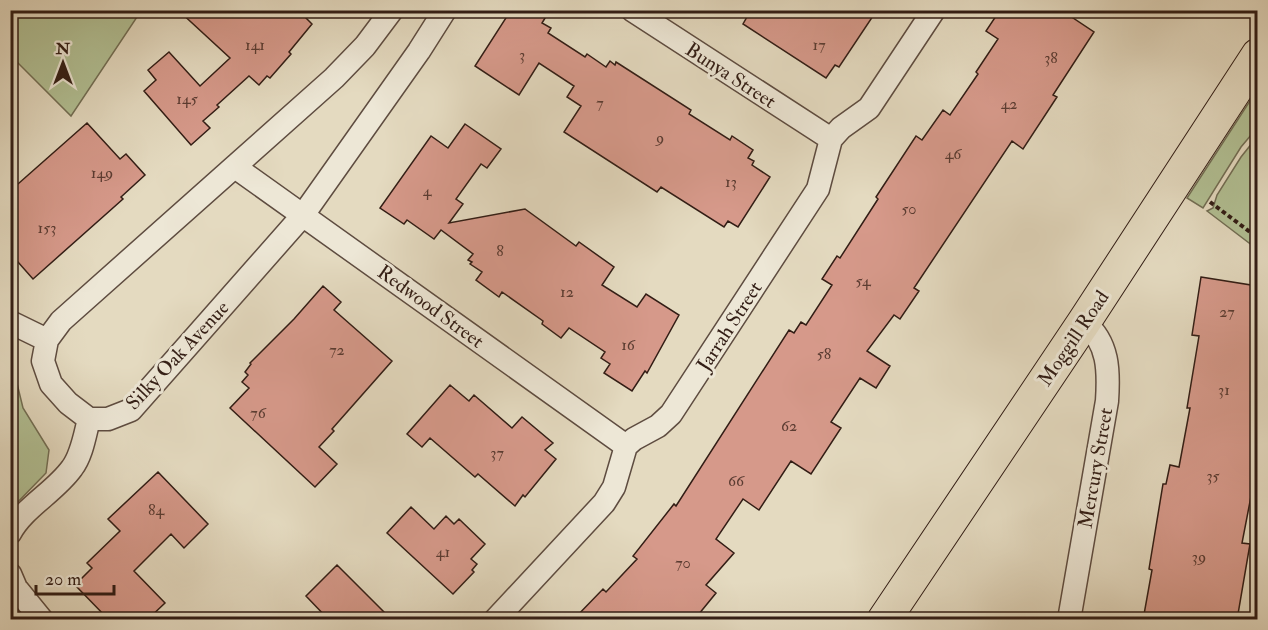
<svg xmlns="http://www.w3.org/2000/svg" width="1268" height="630" font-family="'IM FELL Double Pica',serif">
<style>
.green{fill:#b2c094;stroke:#726e54;stroke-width:1.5}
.building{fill:#d6998a;stroke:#321d15;stroke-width:1.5}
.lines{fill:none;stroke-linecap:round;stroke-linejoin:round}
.street-casing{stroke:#5e4c40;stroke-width:25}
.primary-casing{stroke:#321d15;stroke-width:35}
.path{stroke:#321d15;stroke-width:4;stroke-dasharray:4.5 3;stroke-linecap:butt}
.street{stroke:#ede7d6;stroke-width:22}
.primary{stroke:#e4dac0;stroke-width:33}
.labels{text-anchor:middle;stroke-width:6;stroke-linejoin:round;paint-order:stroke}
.number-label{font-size:16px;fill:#5b3c32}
.street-label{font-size:20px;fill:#321d15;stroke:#ede7d6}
</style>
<rect width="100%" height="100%" fill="#e4dac0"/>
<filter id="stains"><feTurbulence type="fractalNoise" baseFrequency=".00333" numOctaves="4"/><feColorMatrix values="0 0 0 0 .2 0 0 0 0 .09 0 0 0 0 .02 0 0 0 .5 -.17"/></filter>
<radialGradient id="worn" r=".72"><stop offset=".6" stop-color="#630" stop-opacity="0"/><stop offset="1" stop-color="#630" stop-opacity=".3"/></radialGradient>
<path class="green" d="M10,11l1,-1 130,1 -70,105 -60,-60z
M1257,90v38l-16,19 -38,61 -16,-10z
M1257,137v112l-50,-38 6,-3 4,-13 24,-38z
M11,365l2,2 10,41 26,42 -3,23 -35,36z"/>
<path class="building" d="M178,10h120l14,14 -23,28 2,2 -21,24 -3,-2 -8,9 -10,-9 -32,29 2,2 -16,14 7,7 -19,17 -47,-54 12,-11 -8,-10 21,-18 31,34 30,-28z
M511,10h39l-8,13 9,5 -3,5 37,24 2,-3 19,13 4,-6 5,4 1,-3 75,48 -2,4 41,26 2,-4 21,14 -5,8 6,3 -2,4 18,12 -32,50 -10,-6 -4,6 -63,-40 -4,5 -93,-60 17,-26 -14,-9 7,-11 -35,-23 -20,32 -44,-29z
M751,10h126l-38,57 -4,-2 -9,13 -83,-54z
M1000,10h61l33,22 -41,63 4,2 -34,52 -11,-8 -98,147 5,3 -19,28 -6,-4 -27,36 23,15 -14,22 -16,-10 -29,44 10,6 -30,46 -20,-13 -32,49 -16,-11 -27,40 18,14 -28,32 10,8 -22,27h-121l30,-31 3,3 31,-33 -4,-3 41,-52 2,2 113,-176 5,3 7,-11 5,3 26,-40 -10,-6 15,-23 3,2 38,-59 -2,-2 40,-61 6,4 21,-30 7,5 28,-41 -2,-2 22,-33 -12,-8z
M87,123l33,36 6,-5 19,21 -24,22 2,2 -90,80 -23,-26v-62z
M465,124l36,25 -14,19 -6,-4 -25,35 7,5 -14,19 76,-14 51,37 3,-4 35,25 -12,18 35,22 9,-13 33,21 -32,58 -2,-2 -13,20 -28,-18 6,-9 -9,-6 4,-6 -36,-24 -8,10 -19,-14 1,-3 -41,-29 -3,5 -23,-17 6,-8 -12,-8 2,-2 -4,-2 5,-6 -32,-24 -7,9 -27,-19 -3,4 -24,-16 51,-72 17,12z
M1201,277l56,9v201l-4,-1 -11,57 8,1 -13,76h-94l9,-50 -3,-1 14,-85h3l4,-19 9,2 11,-59h-3l12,-72 -7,-1z
M323,286l18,16 -7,8 58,51 -60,68 2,2 -15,16 18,17 -22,23 -85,-79 19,-20 -7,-6 6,-7 -3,-3 6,-8 -1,-1 44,-44z
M450,385l19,16 5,-6 38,33 10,-11 31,26 -8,7 11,9 -31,38 -2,-2 -8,11 -37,-32 -3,3 -45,-39 -8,9 -15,-13z
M158,472l50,52 -24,24 -13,-14 -37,37 31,32 -18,17h-38l-34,-35 17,-17 -5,-5 33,-32 -12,-12z
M411,507l23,22 12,-13 8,8 5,-5 26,25 -14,15 6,5 -5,6 2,2 -21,22 -66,-61z
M337,565l55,55h-63l-23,-24z"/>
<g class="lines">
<defs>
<path id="street" d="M392,10l-27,36 -31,32 -273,243 -14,19 -4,21 8,23 17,19 21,16h19l23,-9 172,-195 116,-164 26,-41
M632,10l199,129
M235,167l391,279
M10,322l37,18
M10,533c14,-26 45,-41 62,-65 10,-13 13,-34 17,-49
M10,574l6,14 26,32
M495,620l109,-117 10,-16 12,-41 8,-7 24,-13 13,-12 147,-225 13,-50 10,-11 28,-20 65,-98
M1069,620l38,-219c2,-30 2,-58 -23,-79"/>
<path id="primary" d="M884,620l200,-298 174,-267"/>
</defs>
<use href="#street" class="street-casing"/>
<use href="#primary" class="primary-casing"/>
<path class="path" d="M1210,202l48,36"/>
<use href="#street" class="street"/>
<use href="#primary" class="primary"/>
</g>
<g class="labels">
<g class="number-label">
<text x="255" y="50">141</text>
<text x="819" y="50">17</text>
<text x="522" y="60">3</text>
<text x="1051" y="63">38</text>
<text x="187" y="104">145</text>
<text x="600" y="108">7</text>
<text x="1009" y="109">42</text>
<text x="660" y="143">9</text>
<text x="953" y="159">46</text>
<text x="102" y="178">149</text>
<text x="731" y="187">13</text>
<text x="427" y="196">4</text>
<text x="909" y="214">50</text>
<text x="47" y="233">153</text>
<text x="500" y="256">8</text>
<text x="863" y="286">54</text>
<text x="567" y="297">12</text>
<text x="1227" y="317">27</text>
<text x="628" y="350">16</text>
<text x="337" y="355">72</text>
<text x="824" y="359">58</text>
<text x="1224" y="395">31</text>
<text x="258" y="418">76</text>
<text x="789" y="431">62</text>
<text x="497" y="458">37</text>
<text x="1213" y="481">35</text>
<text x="736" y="486">66</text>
<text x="156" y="515">84</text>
<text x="443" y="557">41</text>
<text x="1199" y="562">39</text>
<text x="683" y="568">70</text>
</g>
<g class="street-label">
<text transform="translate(731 75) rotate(33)" y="7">Bunya Street</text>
<text transform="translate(431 306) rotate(36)" y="7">Redwood Street</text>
<text transform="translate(729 326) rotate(-57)" y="7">Jarrah Street</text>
<text transform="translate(1073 338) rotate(-56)" y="7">Moggill Road</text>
<text transform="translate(177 355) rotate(-47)" y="7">Silky Oak Avenue</text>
<text transform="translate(1095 468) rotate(-80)" y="7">Mercury Street</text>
</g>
</g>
<rect width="1268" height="630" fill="none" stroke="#e4dac0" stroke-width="36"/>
<rect x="12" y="12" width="1244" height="606" fill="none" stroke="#321d15" stroke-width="3"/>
<rect x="18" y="18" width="1232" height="594" fill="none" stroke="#321d15" stroke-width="1.5"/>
<g transform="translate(63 63)" stroke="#ede7d6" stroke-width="4.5" paint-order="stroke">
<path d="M0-4.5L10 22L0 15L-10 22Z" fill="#321d15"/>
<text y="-9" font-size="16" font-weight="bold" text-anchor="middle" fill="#321d15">N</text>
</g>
<path d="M36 585v9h78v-9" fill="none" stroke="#321d15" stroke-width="3"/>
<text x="45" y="585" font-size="18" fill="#321d15" stroke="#ede7d6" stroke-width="4.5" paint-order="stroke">20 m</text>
<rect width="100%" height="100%" filter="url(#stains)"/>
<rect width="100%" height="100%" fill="url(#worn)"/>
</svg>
